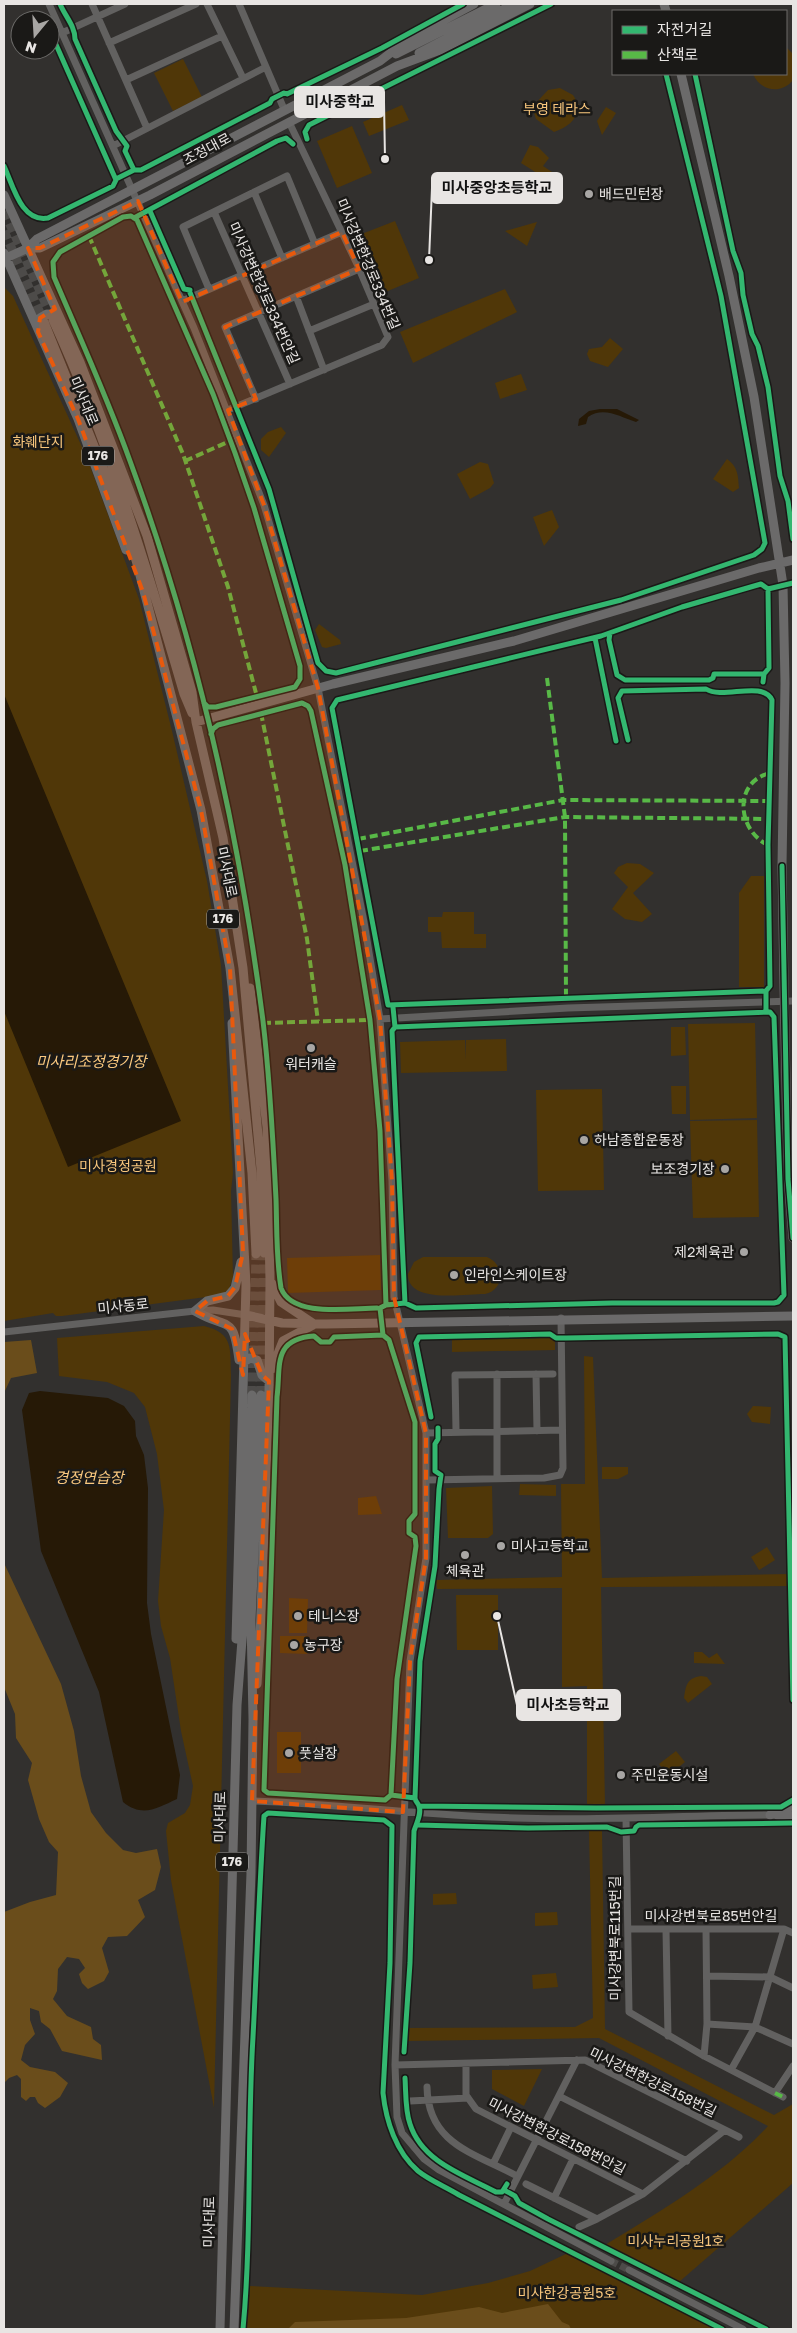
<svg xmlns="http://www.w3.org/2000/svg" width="797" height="2333" font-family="'Golos Text','Noto Sans KR',sans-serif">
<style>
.green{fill:#503708}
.forest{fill:#6a4d1b}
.water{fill:#261906}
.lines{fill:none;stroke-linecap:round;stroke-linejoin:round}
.minor-tunnel{stroke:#4d4b49;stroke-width:7;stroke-dasharray:7 3.5;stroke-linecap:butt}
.major-tunnel{stroke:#4d4b49;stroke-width:9;stroke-dasharray:9 4.5;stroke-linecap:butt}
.minor{stroke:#626160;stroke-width:7}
.major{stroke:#6b6a6a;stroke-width:9}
.quiet{stroke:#58b947;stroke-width:4;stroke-dasharray:8 4;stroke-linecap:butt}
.cycleway-casing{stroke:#1a1917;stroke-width:8}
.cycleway{stroke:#33b770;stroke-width:5}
.marked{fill:#e8590c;fill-opacity:0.2;stroke:#e8590c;stroke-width:4;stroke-dasharray:10 6;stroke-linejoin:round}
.poi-dot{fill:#a8a6a4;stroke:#1a1917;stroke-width:2}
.labels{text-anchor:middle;stroke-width:5;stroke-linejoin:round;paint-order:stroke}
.shield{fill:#1a1917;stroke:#aaa8a6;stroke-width:1}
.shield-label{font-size:12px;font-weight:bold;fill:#e8e5e3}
.park-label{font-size:14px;fill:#f8c67c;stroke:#1a1917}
.street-label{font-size:14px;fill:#e8e5e3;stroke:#1a1917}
.poi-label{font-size:14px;fill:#e8e5e3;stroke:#1a1917;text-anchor:start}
.water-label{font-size:15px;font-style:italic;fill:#fac87e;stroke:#1a1917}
.leader{fill:none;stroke:#e8e5e3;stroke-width:2}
.callout-dot{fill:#e8e5e3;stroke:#1a1917;stroke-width:2}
.callout{fill:#e8e5e3;stroke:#e8e5e3;stroke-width:2}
.callout-label{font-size:15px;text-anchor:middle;font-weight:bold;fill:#111}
</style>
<rect width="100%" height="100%" fill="#32302e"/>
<path class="green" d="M786,47l7,7v26c-12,15 -33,11 -40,-6h33z
M183,59l19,38 -29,14 -19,-38z
M560,88l13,7 7,12c-5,14 -12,20 -26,25l-18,-13 -4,-12 16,-17z
M402,105l7,15 -40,16 -6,-14z
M606,107l10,6 -14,22 -5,-14z
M352,126l20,47 -35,15 -20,-47z
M530,145l8,2 11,11 -6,8 12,8 -7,6 -27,-17z
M395,221l24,57 -36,15 -24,-58z
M537,222l-10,24 -22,-15z
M4,287l9,9 74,162 52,141 33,132 35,150 14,84 12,208 -2,18 2,86 -4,12 -8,6 -159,21h-6l-3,-3 -49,8z
M505,289l12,23 -104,51 -13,-31z
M610,338l13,11 -15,18 -18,-6 -3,-7 2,-5 13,-2z
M521,374l6,16 -27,9 -5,-16z
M281,427l5,6 -17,24 -8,-7v-11l7,-7z
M727,459c11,8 11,16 12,29l-6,4 -20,-13z
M480,462l8,2 6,19 -4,5 -20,11 -13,-25z
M552,510l7,17 -15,19 -11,-29z
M319,624l21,16 1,4 -15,4 -4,-1 -7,-17z
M627,863l13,1 14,9 -21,20 19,21 -10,8 -17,-3 -13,-10 16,-22 -14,-14 4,-6z
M751,876h13v111h-25v-94z
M443,912h31v22h12v14h-44l-1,-16h-13v-15h14z
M755,1023l2,95 -67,2 -2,-96z
M671,1027h14l1,28 -15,1z
M506,1039l1,32 -106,2 -1,-31 65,-2 1,20v-20z
M671,1086h15v28h-14z
M602,1089l2,101 -66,1 -2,-101z
M757,1120l2,97 -66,1 -3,-97z
M380,1255l1,35 -93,3 -1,-35z
M423,1257h64c18,7 18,33 -2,37 -20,0 -78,10 -77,-20l6,-12z
M204,1326c30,7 26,23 27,49l-17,733 -43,-228 -5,-49 2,-8 17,-10 5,-8 3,-19 -12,-55 -11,-73 -9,-32 -3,-25 6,-91 -7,-56 -12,-47 -11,-14 -27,-11 -48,-6 -2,-38z
M551,1338l4,3v9l-103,2v-12z
M584,1356l9,1 9,221 188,-4v12l-189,1 4,219 -18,-1v-119l-25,1v-99l-125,1 -1,-9 126,-3 -1,-93h24z
M753,1406l18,1 -1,17 -18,-2 -5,-8z
M602,1467h26v7l-10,5h-16z
M520,1484l36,1v11l-37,-1z
M492,1486l1,48 -5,4h-40l-2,-50z
M376,1496l6,18 -24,1v-17z
M767,1547l8,13 -16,10 -8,-13z
M456,1595h42v55h-41z
M289,1598l19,1 -1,34h-18z
M280,1636h28l-1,18 -27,-1z
M694,1652h8l7,6 8,-5 8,11 -31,-1z
M701,1676l6,1 5,7 -24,19 -4,-5c2,-13 3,-20 17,-22z
M277,1732h24v41h-24z
M676,1751l9,11 -17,14 -9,-12z
M589,1830h13l3,199 169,86 19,-11v79l-114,99 -74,-37c56,-34 119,-71 163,-119l-169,-88 -193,3v-13l169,-1 18,-9z
M456,1893l1,11 -24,1v-11z
M557,1912l1,13 -23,1v-13z
M556,1973l2,14 -25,2 -1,-14z
M542,2069l-18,37 -32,-17v-19z
M568,2253l150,76h-472l4,-43 172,9 66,-12 42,-12z"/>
<path class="forest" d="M31,1340l6,33 -26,5 -7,15v-51z
M4,1563l57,121 13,47 7,45 10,36 15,21 17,17 13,3 21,-4 4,18 -6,23 -17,10 7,17 -18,19 -19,1 -6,11 7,24 -5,9 -16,8 -6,-6 -3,-9 6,-6 -6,-9 -12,-2 -9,12 -1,22 -4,8 14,17 24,11 2,12 8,6 1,15 -40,-9 -12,-22 -9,-7 -2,-11 -9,-3v12l5,14 -10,11 -4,15 9,7 25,5 13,11 -8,14 -15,11 -7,-5 -3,-6h-5l-4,4 -5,-4v-18l-4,-4 -8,3 -5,5v-171l26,-10 26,-7 2,-43 -9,-10 -10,-23 -11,-39 4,-17 -16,-25 -1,-24 -11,-27z
M548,2304l14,18 7,3 2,4h-283l7,-7 111,-4 73,-11 23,6z"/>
<path class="water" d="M600,409h17l22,11 -3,2c-16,-5 -32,-16 -48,-5l-2,7 -8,2 1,-7 10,-8z
M4,694l177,427 -113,46 -64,-156z
M40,1391l68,7 16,8 11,15 1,15 8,19 4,33 -1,115 4,31 29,141 -3,24c-20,9 -34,19 -54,3l-24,-110 -58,-141 -19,-141 7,-17z"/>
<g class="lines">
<path class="minor-tunnel" d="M611,2261l18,9"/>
<path class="major-tunnel" d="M4,211l49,109
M4,231l40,91
M252,1395l4,-141
M261,1395l3,-142"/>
<path class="minor" d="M49,4l145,324 70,177 54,183 46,234 16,97 12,162 2,116 32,136v125l-16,103 -15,404 2,52 5,16 22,26 15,11 172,91
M92,4l55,124
M207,4l36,74
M239,4l45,105
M62,33l63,-29
M109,43l87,-39
M126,80l96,-44
M113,146l151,-78
M254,192l28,66
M214,212l76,172
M209,289l-26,-62 104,-51 28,68
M296,296l28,74
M182,301l160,-69
M309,331l65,-27
M256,399l-31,-72 134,-58
M228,410l154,-65 6,-8 -31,-73 -68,-142
M380,1019l188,-11 225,-7
M4,1332l191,-21 18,-1 33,5
M497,1374v104
M536,1374l1,57
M456,1431l-1,-56 98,-1
M426,1433l135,-3
M427,1480l117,-2 16,-3 3,-7 -2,-150
M252,1801c88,3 176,15 264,17 85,3 169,-3 254,-3
M626,1818l3,194 75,44 79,41
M629,1929h155l9,4
M666,1930l2,106
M708,1976l62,1 23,11
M707,2024l48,3 38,17
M704,2056l3,-32 -1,-95
M466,2064v31l10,14 167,85
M395,2065l190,-5 140,70 -82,64 -46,25 -71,-35
M731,2070l24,-43 29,-98
M427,2087c1,57 47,66 90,89
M775,2093l18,-27
M559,2096l128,65
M410,2101l58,-3
M725,2130l14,7
M493,2164l18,-37
M554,2198l19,-39
M504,2204l73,-144
M579,2227l18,-8
M629,2270l114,59"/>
<path class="major" d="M664,4l2,7
M419,53l95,-49
M396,54l100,-50
M681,74l48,202 25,121 29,188 2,98 -3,183 2,120 4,193 5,59
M4,195l76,167 67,174 45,156 4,30 27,116 20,130 18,201 3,84
M28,248l9,-9 343,-178 30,-23 64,-34
M4,253l74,166 48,131
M6,258l22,-10h12l110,-53 247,-129 43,-16 90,-46
M53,320c55,120 94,247 131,374l8,19
M44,322l71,176 21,62 65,250 29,158 22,205 4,81
M38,326l2,-8 7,-4 12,4
M196,722l137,-38 181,-43 245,-73 34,-8
M250,988l17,139 3,154 -1,111 -9,246 -3,46
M232,1023l14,262 -10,354
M271,1282l10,20 33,22
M246,1315l36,8 44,1 467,-8
M239,1360c-6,-47 -10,-29 -44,-49l12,-10 21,-5 7,-8 6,-26
M244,1362l6,-4 7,2 5,15 7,6
M272,1369l11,-28 30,-16
M770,1815l23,-9
M777,1815l16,1
M220,2329l17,-624 7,-91 8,-219
M234,2329l17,-456 2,-154 -2,-99 10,-225"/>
<path class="quiet" d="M89,236l94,218 45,133 29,110
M185,461l45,-20
M547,678l18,139 1,182
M261,713l46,226 11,82
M358,839l205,-39 206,1
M768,845c-31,-15 -35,-63 2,-72
M360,851l205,-34 204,2
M263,1023l107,-3
M775,2093l8,4"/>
<defs>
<path id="cycleway" d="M60,4c5,12 15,22 15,35l41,92 11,15 -2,5 9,19
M695,74l38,177 8,22 2,22 9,39 6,12 10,41 12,89 8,25 5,38
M307,139l-2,-7 4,-7 242,-121
M4,166c9,19 17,57 44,52l65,-32 3,-6 -66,-149
M116,179l18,-9h7l129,-67 2,-4 12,-6 3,1 95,-46 81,-44
M150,211l34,78 6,1
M134,218l143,-77 9,-3 7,6
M189,290l80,199 49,174 8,8 10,2 285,-73 133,-45 8,-6 3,-6 -44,-247 -55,-222
M610,633l-1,7 8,35 8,5h84l4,-2 1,-4h50
M595,638l21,103
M763,682l1,-8 5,-6 -1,-79
M204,703l4,4h8l79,-20 5,-8v-13l-46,-158 -19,-55 -22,-59 -76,-174 -6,-4 -8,1 -63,35 -7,10 1,15c26,61 54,122 76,184 66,180 109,370 133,560 7,59 10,118 13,178 1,29 0,59 5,89 11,30 69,20 96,20
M211,734l2,-5 5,-4 84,-22 6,3 3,5 34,154 25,155 10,111 6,174
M628,740l-10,-42 4,-7 84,-2c17,11 56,-9 66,11l-4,145 2,141 -4,5v20
M782,866l6,313 5,59
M766,991l-378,14 -56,-297 5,-8 264,-64 81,-29 79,-23 7,5 25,-6
M393,1007l2,20 -3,4 13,272
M383,1335l-49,2 -4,5h-9l-7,-6c-42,3 -33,30 -37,61l-13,393 4,3 117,7 6,-5 24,3
M431,1417l-15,-74 3,-6 131,-3 6,4h10l212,-4 7,3 8,363
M391,1795l6,-116 19,-133 -1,-9 -6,-4v-12l6,-7v-92l-26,-82 -6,-5 -3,-27 6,-3 19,-2 11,5 196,-5h162l4,-1 6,-7 -10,-278 -4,-5 -375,15
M419,1806l177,2 185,-1 12,-7
M418,1825l110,3 79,-1 14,5 13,-1 2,-4 3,-2 154,-2
M404,2052l6,-89 4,-132c2,-7 8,-17 5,-25 -1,-3 -4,-5 -4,-8l5,-137 15,-95 4,-77 2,-14 -6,-4v-27l3,-5v-11
M405,2078c1,15 0,32 5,46 12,38 54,51 86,68h6l5,-8
M504,2190l11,6 4,7 29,16 218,110
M243,2329c9,-97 4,-195 10,-292 4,-74 6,-147 11,-221l4,-3 116,7 8,6 -2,137 -7,130c3,28 13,59 35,78 11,9 28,16 41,24l263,134"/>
</defs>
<use href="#cycleway" class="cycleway-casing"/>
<use href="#cycleway" class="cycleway"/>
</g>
<path class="marked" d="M138,201l44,101 160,-70 17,37 -134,58 31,72 -28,11 36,95 54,183 62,331 12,162 2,116 32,136v125l-16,103 -7,151 -151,-11 17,-420 -7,-6 -17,-41 -2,41 -11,-46 -37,-18 12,-10 21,-5 7,-9 8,-34 -13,-285 -29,-158 -58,-218 -65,-173 -40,-87 2,-14 15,-9 -27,-61h12z"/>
<g class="poi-dot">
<circle cx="589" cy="194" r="5"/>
<circle cx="311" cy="1048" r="5"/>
<circle cx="584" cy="1140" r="5"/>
<circle cx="725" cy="1169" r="5"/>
<circle cx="744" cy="1252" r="5"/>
<circle cx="454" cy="1275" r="5"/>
<circle cx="501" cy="1546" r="5"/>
<circle cx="465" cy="1555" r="5"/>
<circle cx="298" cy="1616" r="5"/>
<circle cx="294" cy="1645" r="5"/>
<circle cx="289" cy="1753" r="5"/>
<circle cx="621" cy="1775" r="5"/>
</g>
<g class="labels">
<g class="shield">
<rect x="82" y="446.5" width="32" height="19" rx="4"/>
<rect x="207" y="909.5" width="32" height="19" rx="4"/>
<rect x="216" y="1852.5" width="32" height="19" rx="4"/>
</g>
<g class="shield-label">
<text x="98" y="460">176</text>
<text x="223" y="923">176</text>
<text x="232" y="1866">176</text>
</g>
<g class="park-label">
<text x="557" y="114">부영 테라스</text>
<text x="38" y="447">화훼단지</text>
<text x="118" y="1171">미사경정공원</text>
<text x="676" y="2246">미사누리공원1호</text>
<text x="567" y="2298">미사한강공원5호</text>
</g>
<g class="street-label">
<text transform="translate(207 149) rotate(-28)" y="5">조정대로</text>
<text transform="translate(368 264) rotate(67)" y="5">미사강변한강로334번길</text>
<text transform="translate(264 293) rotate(66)" y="5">미사강변한강로334번안길</text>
<text transform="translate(84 401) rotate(67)" y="5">미사대로</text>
<text transform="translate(227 872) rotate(78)" y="5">미사대로</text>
<text transform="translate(123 1306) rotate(-6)" y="5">미사동로</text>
<text transform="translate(220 1817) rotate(-89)" y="5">미사대로</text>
<text x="711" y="1921">미사강변북로85번안길</text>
<text transform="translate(615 1938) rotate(-90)" y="5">미사강변북로115번길</text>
<text transform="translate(653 2082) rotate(26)" y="5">미사강변한강로158번길</text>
<text transform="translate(557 2136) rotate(27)" y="5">미사강변한강로158번안길</text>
<text transform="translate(209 2222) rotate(-89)" y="5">미사대로</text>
</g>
<g class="poi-label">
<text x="599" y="199">배드민턴장</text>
<text x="311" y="1069" text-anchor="middle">워터캐슬</text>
<text x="594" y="1145">하남종합운동장</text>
<text x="715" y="1174" text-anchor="end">보조경기장</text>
<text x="734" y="1257" text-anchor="end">제2체육관</text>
<text x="464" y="1280">인라인스케이트장</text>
<text x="511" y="1551">미사고등학교</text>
<text x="465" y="1576" text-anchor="middle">체육관</text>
<text x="308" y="1621">테니스장</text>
<text x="304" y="1650">농구장</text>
<text x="299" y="1758">풋살장</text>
<text x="631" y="1780">주민운동시설</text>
</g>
<g class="water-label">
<text x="91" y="1067">미사리조정경기장</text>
<text x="89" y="1483">경정연습장</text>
</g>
</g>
<path class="leader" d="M385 159L384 102M429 260L432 188M497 1616L517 1705"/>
<g class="callout-dot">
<circle cx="385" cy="159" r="5"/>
<circle cx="429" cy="260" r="5"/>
<circle cx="497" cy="1616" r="5"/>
</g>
<g class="callout">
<rect x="295" y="87" width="89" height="30" rx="5"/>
<rect x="432" y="173" width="130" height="30" rx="5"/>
<rect x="517" y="1690" width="103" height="30" rx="5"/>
</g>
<g class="callout-label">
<text x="340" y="107">미사중학교</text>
<text x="497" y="193">미사중앙초등학교</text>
<text x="568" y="1710">미사초등학교</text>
</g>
<rect width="797" height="2333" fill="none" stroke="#e8e5e3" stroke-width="10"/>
<rect x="612" y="10" width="175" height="65" fill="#1a1917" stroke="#6c6b69"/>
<rect x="622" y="26" width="25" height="8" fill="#33b770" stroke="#6c6b69"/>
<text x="657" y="35" font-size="15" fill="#e8e5e3">자전거길</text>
<rect x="622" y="51" width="25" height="8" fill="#58b947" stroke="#6c6b69"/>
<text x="657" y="60" font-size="15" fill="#e8e5e3">산책로</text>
<g transform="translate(35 35) rotate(198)"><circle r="24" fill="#1a1917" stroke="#6c6b69"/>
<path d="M0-4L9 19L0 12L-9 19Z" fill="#a8a6a4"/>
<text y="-8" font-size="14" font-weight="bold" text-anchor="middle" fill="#e8e5e3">N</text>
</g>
</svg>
